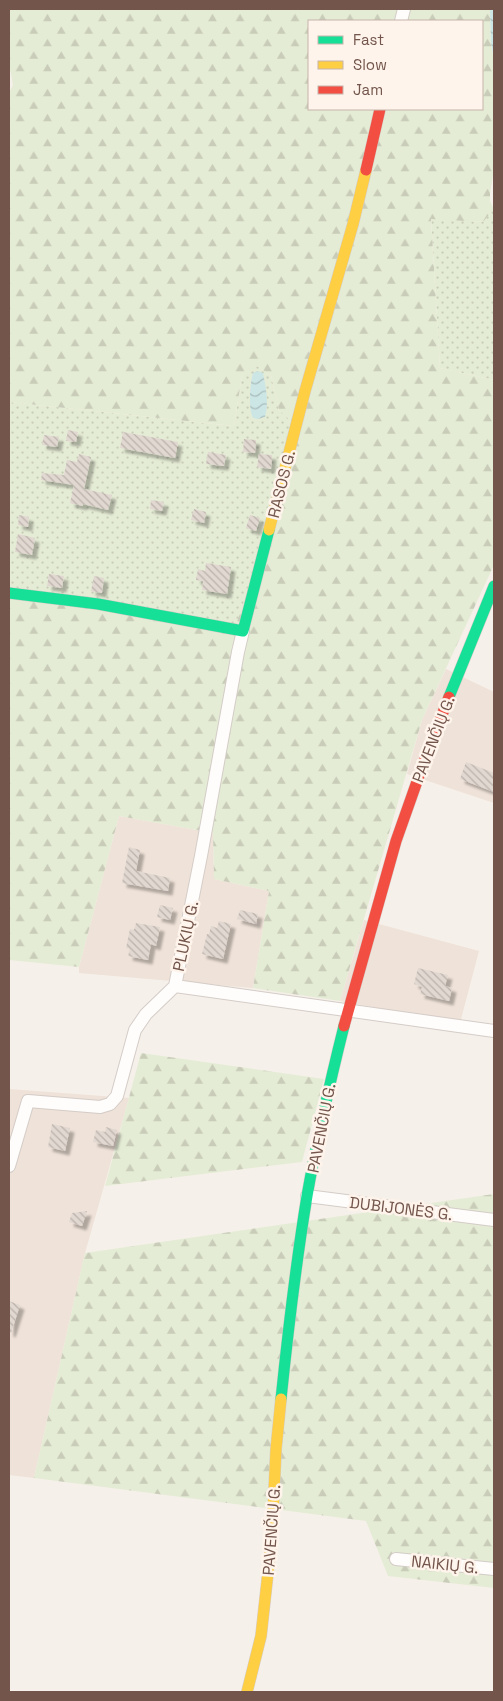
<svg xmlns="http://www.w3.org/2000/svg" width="503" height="1701" font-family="'Space Grotesk',sans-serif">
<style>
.residential{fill:#efe2d8}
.grass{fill:url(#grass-dots)}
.forest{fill:url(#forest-firs);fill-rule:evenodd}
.water{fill:url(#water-waves)}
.building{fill:url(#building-back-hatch);filter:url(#shadow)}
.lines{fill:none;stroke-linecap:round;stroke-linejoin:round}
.street-casing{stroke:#d4ccc7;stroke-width:14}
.fast-casing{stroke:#d5cbc6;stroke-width:12}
.slow-casing{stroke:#d5cbc6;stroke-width:12}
.jam-casing{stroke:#d5cbc6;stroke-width:12}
.street{stroke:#fefdfc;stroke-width:12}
.fast{stroke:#16e098;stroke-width:11}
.slow{stroke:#ffcf43;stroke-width:11}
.jam{stroke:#f24e42;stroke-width:11}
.labels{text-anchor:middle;stroke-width:5;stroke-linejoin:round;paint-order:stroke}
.street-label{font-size:16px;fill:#73554b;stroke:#fef4eb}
</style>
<defs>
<pattern id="grass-dots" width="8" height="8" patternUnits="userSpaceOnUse" patternTransform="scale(1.25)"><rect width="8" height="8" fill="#e5ecd5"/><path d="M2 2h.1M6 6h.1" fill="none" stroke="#c8ccb8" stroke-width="1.8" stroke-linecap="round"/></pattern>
<pattern id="forest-firs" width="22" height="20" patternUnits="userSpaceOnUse" patternTransform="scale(1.25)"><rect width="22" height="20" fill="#e5ecd5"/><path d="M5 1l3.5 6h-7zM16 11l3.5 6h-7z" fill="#c8ccb8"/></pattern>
<pattern id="water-waves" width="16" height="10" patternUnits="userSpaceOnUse" patternTransform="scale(1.25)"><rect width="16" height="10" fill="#cce6e6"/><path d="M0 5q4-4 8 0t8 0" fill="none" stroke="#aabdbc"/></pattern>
<pattern id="building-back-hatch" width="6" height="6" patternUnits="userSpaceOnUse" patternTransform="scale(1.25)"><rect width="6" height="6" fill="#e2d8d2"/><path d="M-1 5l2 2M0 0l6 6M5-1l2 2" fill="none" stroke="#bcb2ac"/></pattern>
<filter id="shadow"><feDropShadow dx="4.5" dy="4.5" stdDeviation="1" flood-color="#0004"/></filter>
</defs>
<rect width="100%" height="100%" fill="#f6f0ea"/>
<path class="residential" d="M446,669l48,23v111l-87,-29 15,-54z
M119,816l94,17 1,46 55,12 -16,97 -174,-15v-6z
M364,920l115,31 -19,72 -120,-22z
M9,1089l120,9 -44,155 -51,225 -25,-3z"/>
<path class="grass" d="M494,209v171l-54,-12 -9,-150 51,4z
M253,363l18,12 8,35 22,19 -52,197 -240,-34v-190l225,24 8,-51z"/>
<path class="forest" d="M9,9h481l1,34 3,16v111l-4,23v8l4,8 -11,13 -52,-3 9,149 54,12v185l-72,155 -82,281 -87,-13 16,-97 -55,-12 -1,-46 -94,-17 -40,151 -70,-7v-368l225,39 67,-201 -22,-20 -8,-35 -18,-11 -11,11 -8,51 -225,-24v-309l4,-8 -4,-22zM309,21h173v88h-173z
M141,1053l183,26 -22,83 -197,24z
M494,1194v394l-106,-12 -22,-55 -332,-43 51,-225z"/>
<path class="water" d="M490,9h4v50l-3,-16z
M258,371l5,2c3,15 6,29 2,44l-7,2 -5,-1c-5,-9 -3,-34 0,-45z"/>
<path class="building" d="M68,430l10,2 -2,10 -10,-1z
M123,432l55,10 -3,16 -55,-10z
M44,435l15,2 -2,10 -15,-2z
M244,439l12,1 -1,13 -12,-1z
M208,452l18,3 -2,11 -18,-2z
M79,454l12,3 -7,32 28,6 -4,15 -25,-6v2l-13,-3 4,-18 -33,-5 1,-7 22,2 3,-15 10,2z
M259,454l13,1 -1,14 -14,-2z
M151,500l13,2 -2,9 -12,-2z
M194,509l12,3 -2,11 -13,-3z
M19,515l10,2 -1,10 -10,-2z
M250,515l10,3 -4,13 -10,-3z
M18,534l17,4 -3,17 -17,-3z
M206,563l25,4 -4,27 -25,-4 1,-9 -7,-1 2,-11 7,2z
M49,574l15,2 -2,12 -15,-2z
M94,576l10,2 -2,15 -11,-2z
M466,762l28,11v19l-34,-13z
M129,847l11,3 -4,21 34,7 -2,13 -46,-8z
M160,905l13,3 -3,12 -13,-3z
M240,910l18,4 -2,10 -19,-5z
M219,921l12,3 -8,35 -21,-5 5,-20h2l2,-8 6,2z
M136,923l24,4 -4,19 -5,-2 -3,16 -20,-4 2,-7 -4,-1 4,-19 4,1z
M418,968l30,7 -3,11 7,2 -3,13 -29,-7 2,-7 -8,-3z
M52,1124l18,4 -5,23 -17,-4z
M106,1127l11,3 -4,16 -20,-4 3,-12 9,2z
M87,1211l-5,15 -13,-4 3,-9z
M9,1301l11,4 -9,28 -2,-1z"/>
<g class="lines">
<defs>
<path id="street" d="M401,21l3,-12
M175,986l319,45
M9,1166l19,-65 72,6 10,-3 7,-8 18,-66 11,-16 29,-28 26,-130 37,-204 5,-21
M307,1196l187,24
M396,1559l98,10"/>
<path id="fast" d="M9,593l89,11 145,27 26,-101
M449,697l45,-111
M281,1399c7,-68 15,-136 26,-203 10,-57 23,-114 37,-170"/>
<path id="slow" d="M269,530l36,-139 48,-167 13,-54
M247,1692l14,-56 11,-100 4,-87 5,-50"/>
<path id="jam" d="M366,170l14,-61
M344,1026l52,-185 30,-85 23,-59"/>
</defs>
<use href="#street" class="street-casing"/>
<use href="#fast" class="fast-casing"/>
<use href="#slow" class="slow-casing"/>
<use href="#jam" class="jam-casing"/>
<use href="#street" class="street"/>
<use href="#fast" class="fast"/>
<use href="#slow" class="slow"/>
<use href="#jam" class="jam"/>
</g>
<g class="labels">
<g class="street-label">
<text transform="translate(281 484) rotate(-76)" y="6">RASOS G.</text>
<text transform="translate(433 739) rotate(-69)" y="6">PAVENČIŲ G.</text>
<text transform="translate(185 936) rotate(-78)" y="6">PLUKIŲ G.</text>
<text transform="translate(321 1128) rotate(-79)" y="6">PAVENČIŲ G.</text>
<text transform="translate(401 1208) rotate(7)" y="6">DUBIJONĖS G.</text>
<text transform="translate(271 1530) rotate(-86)" y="6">PAVENČIŲ G.</text>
<text transform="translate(445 1564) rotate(6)" y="6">NAIKIŲ G.</text>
</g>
</g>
<rect width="503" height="1701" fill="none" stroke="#73554b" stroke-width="20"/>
<rect x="308" y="20" width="175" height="90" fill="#fef4eb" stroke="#c6b4ab"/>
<rect x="318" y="36" width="25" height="8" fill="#16e098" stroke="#c6b4ab"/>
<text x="353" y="45" font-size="15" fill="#73554b">Fast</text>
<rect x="318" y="61" width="25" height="8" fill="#ffcf43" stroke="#c6b4ab"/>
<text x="353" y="70" font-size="15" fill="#73554b">Slow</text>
<rect x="318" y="86" width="25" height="8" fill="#f24e42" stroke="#c6b4ab"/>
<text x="353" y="95" font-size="15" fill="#73554b">Jam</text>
</svg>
